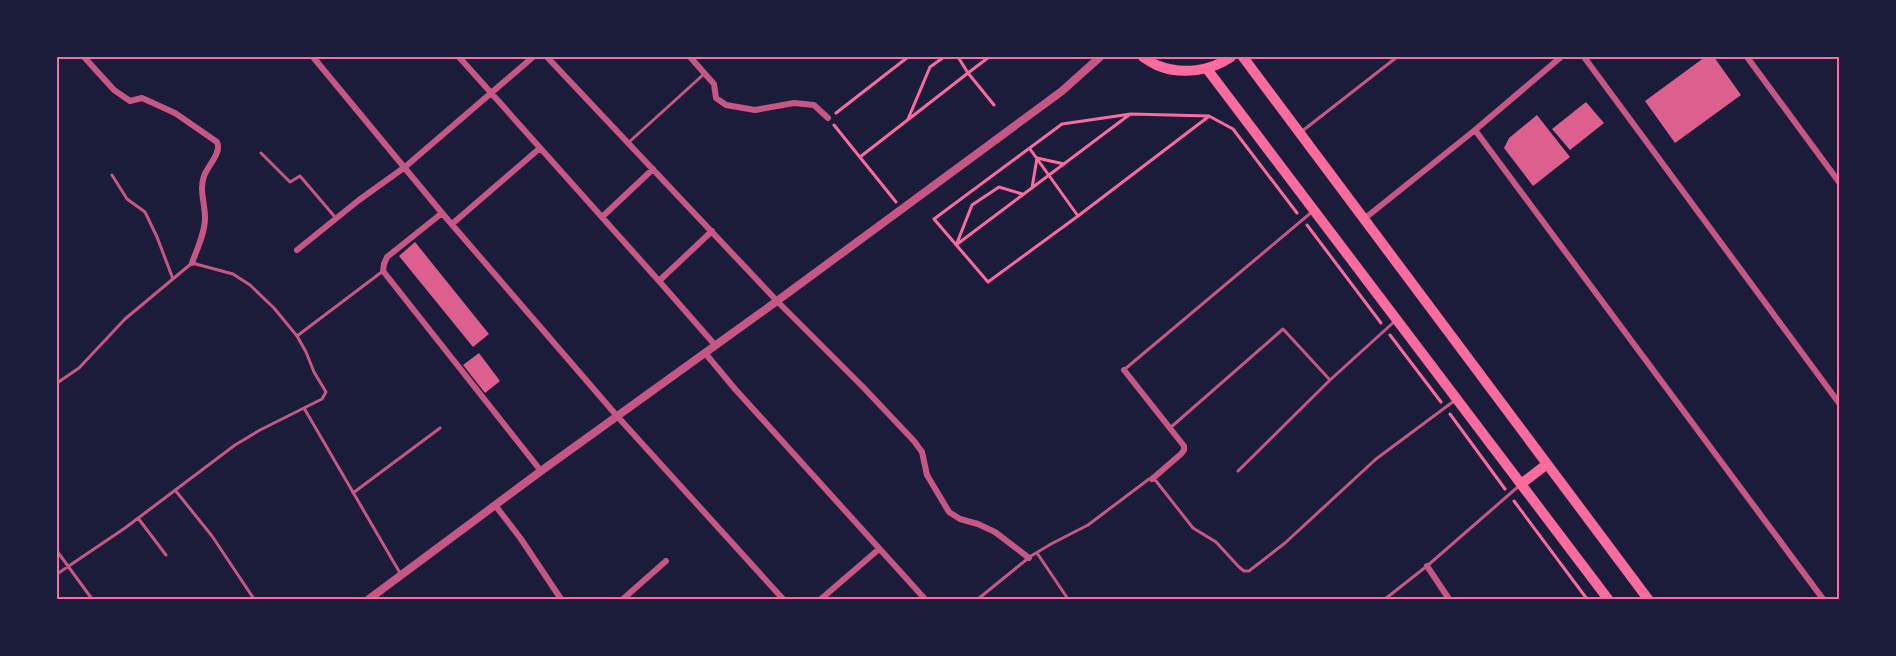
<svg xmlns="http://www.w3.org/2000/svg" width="1896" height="656" font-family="'Fira Sans Condensed',sans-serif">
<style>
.building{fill:#dd5f8e}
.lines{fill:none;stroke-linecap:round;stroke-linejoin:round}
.path{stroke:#ff6b9d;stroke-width:3}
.service{stroke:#c65784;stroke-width:3}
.minor{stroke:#c65784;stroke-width:6}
.tertiary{stroke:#c65784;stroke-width:8}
.primary{stroke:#ff6b9d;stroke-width:10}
.neatline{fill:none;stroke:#ff6b9d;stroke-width:2}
</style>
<rect width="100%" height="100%" fill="#1b1b3a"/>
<path class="building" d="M1705,57h9l27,38 -66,48 -30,-42z
M1586,102l18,21 -34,27 -18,-21z
M1537,115l33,42 -37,29 -29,-38 5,-10z
M415,242l74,92 -16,13 -74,-91z
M479,353l21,28 -15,12 -22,-28z"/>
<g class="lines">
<path class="path" d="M958,57l10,16 21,-16
M836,113l72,-56
M908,119l22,-52 14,-10
M834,125l62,77
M1030,149l48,67 130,-99
M860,157l108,-84 26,32
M1032,188l5,-30 27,6
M1078,216l-90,66 -54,-63 128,-95 69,-10 78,2 24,13 64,84
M1307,225l74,98
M957,243l15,-38 27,-18 23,7
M956,245l173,-130
M1390,335l51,67
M1450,414l55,75
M1514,501l73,98"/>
<path class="service" d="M1301,132l96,-75
M628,143l76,-69
M261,153l29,29 10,-6 35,41
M112,175l15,24 18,13 12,25 16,42
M297,336l86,-65
M1125,369l188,-158
M57,383l22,-15 46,-49 67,-56 41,11 17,11 24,23 23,28 9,16 8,20 12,20 -4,7 -62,31 -25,15 -110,83 -68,46
M304,408l96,165
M1170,428l113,-99 47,51 65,-59
M1238,471l92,-91
M175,490l37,46 42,63
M353,493l87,-65
M138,518l28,37
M57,551l35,48
M1037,553l31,46
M978,599l53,-43 20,-12 37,-19 61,-46h3l4,2 37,47 23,14 23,25 5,4h5l36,-28 91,-84 78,-58
M1385,599l42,-33 93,-81"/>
<path class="minor" d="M84,57l30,33 16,11 12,-3 33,15 42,29c5,11 -9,23 -13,34 -5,14 1,27 1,42 0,15 -8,31 -13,45
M313,57l129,156 175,203 166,183
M459,57l200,224 56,64
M547,57l230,244 86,86 51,54 8,11 5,23 22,37 11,7 18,5 17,8 34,26
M690,57l24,27 2,14 10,7 29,5 39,-7 20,2 14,13
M1584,57l255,346
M1747,57l92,125
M1475,130l348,469
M442,213l-55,44 -3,7 -1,7 158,200
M602,217l51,-48
M1364,219l111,-89 86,-73
M452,224l88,-76
M297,250l62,-50 46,-33 128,-110
M659,281l53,-50
M705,353l30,36 190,210
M1124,370l60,76v4l-3,4 -29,25
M495,505l26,34 40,60
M1427,566l22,33
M623,599l43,-38
M821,599l58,-50"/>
<path class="tertiary" d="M369,599l172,-128 236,-170 285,-210 38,-34"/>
<path class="primary" d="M1143,57c5,3 10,7 16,9 23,9 52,5 72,-9
M1243,57l405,542
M1207,69l401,530
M1521,484l26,-20"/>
</g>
<rect width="1896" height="656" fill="none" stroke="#1b1b3a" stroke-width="117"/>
<rect x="58" y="58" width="1780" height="540" class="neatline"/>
</svg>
